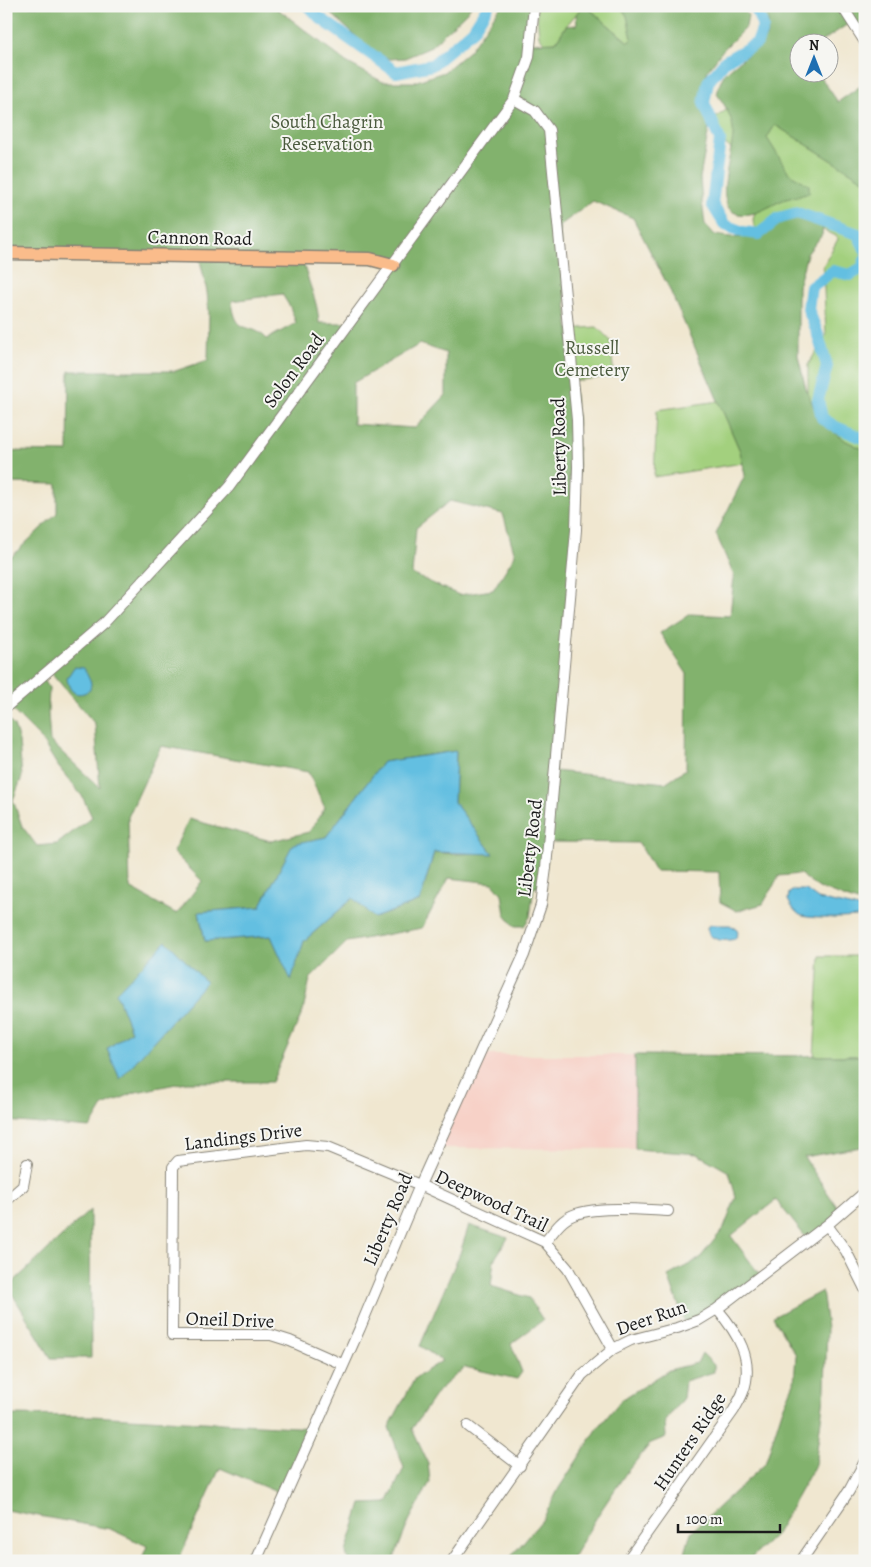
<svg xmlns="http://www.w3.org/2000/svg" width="871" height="1567" font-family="Alegreya,serif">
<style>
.built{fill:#f7d1c7}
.green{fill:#a3d07e;stroke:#60764d}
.forest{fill:#82b26d;stroke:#4f6744;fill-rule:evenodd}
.water{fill:#63bfe1;stroke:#406e7e}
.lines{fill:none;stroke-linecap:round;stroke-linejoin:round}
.river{stroke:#63bfe1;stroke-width:12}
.minor-casing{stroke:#868276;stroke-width:12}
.major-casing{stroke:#868276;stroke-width:15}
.minor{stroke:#fff;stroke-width:10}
.major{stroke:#fabc8b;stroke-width:12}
.labels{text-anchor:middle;stroke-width:4;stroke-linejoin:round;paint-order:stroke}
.park-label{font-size:19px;fill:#4b5b3e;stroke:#f6f6f2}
.street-label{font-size:19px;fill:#1c1c1c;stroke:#f6f6f2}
</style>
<rect width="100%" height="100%" fill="#f6f6f2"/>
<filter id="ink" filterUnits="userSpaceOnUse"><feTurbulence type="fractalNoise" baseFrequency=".02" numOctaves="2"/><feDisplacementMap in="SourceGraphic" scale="10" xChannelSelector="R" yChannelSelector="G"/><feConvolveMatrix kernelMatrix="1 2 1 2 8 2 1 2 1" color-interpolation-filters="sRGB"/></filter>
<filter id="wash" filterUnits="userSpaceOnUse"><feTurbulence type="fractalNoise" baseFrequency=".0096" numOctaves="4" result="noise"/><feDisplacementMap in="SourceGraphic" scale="20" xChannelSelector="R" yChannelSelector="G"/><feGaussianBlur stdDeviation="1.12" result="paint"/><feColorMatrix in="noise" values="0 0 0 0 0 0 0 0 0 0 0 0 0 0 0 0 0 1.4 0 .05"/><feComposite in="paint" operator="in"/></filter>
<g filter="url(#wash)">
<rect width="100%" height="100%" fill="#f0e7d0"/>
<path class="built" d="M479,1055h156v94l-197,-1z"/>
<path class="green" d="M536,6h47l-17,20 -10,16 -11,2 -6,-8z
M586,6h103l-61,36z
M754,6h87l-43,36v30l29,38 38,-27v401l-33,-36 -24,-51v-32l18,-30 -3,-69 15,-27 -2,-3 -21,-10 -57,8c-7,-15 -7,-17 4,-30l-31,-55 -13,-12 -3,-19 56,-40 -4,-33z
M597,327l13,13 4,36 -41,5 -5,-52z
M719,401l21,50 3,12 -89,14 3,-67z
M820,956h45v100h-51z"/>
<path class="forest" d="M6,6h268l72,56 37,20h31l30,-10 25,-21 32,-45h33l-4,37 26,-1 10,-16 11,-1 -1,-11 7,-8h3l42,36 4,-3 -5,-23 -7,-10h123l5,10 -2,11 -24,24 -14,19 -8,26 2,14 7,18 -9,50 2,23 3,23 10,11c9,1 22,4 31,1 18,-5 62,-33 77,-12l-1,11 -15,19 -9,33v69l8,33 14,32 26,20 19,9v456l-5,-3 -41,-15 -19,-14 -21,2 -16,28 -26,7 -17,-9 -1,-30 -64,-1 -16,-28 -90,-1 -6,46 -9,-1 -4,30 -6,9h-10l-9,-11 -3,-21 -9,-11 -44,-5 -27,50 -75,14 -37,37 -7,32 -31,71h-86l-50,10 -33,14 -13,22 -84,-7v-270l2,-1 -2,-2v-130l8,8 5,15 3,36 -9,23 9,26 15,20 20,-2 35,-27 -10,-21 -25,-31 -16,-26 -33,-33 -2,1v-148l4,-1 47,-45v-29l-51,-1v-32l62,1 1,-81h106l33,-11 1,-47 -2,-21 -7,-32 103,2c5,21 15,39 16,61h31l43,-58 -23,-6 -364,-6zM593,201l40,17 36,70 71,163 5,24 -29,59 18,42 -4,40 -40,-2 -30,19 27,41 -1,95 -21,14 -110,-12 21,-241 2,-63 -1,-47 -18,-194zM282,294l8,13 6,16 -29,16c-18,-19 -31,-1 -35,-38zM420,344l26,9v42l-31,33 -62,-4v-41zM450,501l53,13 12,41 -22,35 -34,5 -47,-21 4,-46zM49,670l46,54 5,64 -50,-47 -2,-28 1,-25 -7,-12zM161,746l147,26 17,36 -16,24 -38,9 -82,-22 -16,33 29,29 -25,33 -47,-26 -2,-71zM456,751l-2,51 38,51 -39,1 -19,-2 -14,49 -46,17 -21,-20 -49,43 -13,38 -20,-43 -66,5 -6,-29 61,-5 33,-62 33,-8 57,-75zM166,942l40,40 -86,96 -13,-29 24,-18 -14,-38z
M323,6h148l-4,6 -38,36 -24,10 -15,1 -15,-5z
M766,6h99v36l-14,-20 -30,20h-23v30l20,1 20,29 27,-19v98l-90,-56 -8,13 22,35 20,12v8c-8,3 -17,4 -26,7 -9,4 -19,10 -28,13 -54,13 -19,-62 -22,-84 -1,-13 -9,-25 -16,-35 2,-6 3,-14 7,-19 10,-12 39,-28 43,-41 2,-9 1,-19 -1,-28z
M635,1055l230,1v97l-4,-6 -57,10 37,56 -34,26 -31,-39 -45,36 29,39 -74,50 -18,-49 31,-17 25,-31 12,-31 -7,-25 -32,-18 -62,-5z
M90,1210l1,148h-40l-43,-71z
M469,1225l39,13 -14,22 -3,26 38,12 14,22 -32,24 11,28 -5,7 -52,-12 -27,24 -26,38 16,34 2,19 -21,39 -16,40h-45l-2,-9 15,-48 26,-1 17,-35 -15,-41 26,-49 27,-17 -22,-15 40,-93z
M822,1291l5,37 -2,61 -10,76 -39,69 -28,27h-60l-4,-4 7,-25 74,-68 17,-54 12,-27 2,-28 -23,-38z
M702,1353l12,12v7l-29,9 -2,17 -18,23 1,16 -15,6 -25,30 -28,42 -27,46h-64l36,-42 16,-31 39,-60 23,-28 48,-30 28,-7z
M6,1415l85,1 224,12 -29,68 -66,-28 -42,93h-37l6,-15 -37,-17 -104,-19z"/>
<path class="water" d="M74,667l10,1 7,15 -1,7c-13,8 -21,3 -23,-12z
M456,751l-2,51 39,52 -59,-2 -14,49 -46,17 -21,-20 -49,43 -13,39 -20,-44 -66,5 -6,-29 61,-5 33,-63 33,-7 57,-75z
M794,890h12l12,9 45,10 2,2v5c-10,2 -56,4 -65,-1 -5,-3 -9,-9 -12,-15l1,-7z
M711,925h19l7,4 1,4 -3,6c-11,3 -27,2 -28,-12z
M166,941l40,41 -86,97 -13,-30 24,-18 -15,-38z"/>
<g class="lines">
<path class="river" d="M309,6l11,12 76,54 36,-7 41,-35 15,-24
M755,6l8,21 -6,16 -32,18 -17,21 -4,21 16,37 -8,64 13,21 18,7 16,2 20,-16 18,-5 61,21 7,15
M865,260l-3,8 -12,7 -17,-4 -22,16 -3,22 9,23 10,34 -9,34 4,18 14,9 29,12"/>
</g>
</g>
<g filter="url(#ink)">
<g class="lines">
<defs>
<path id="minor" d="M842,6l23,36
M6,707l97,-83 126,-137 285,-388 15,-42 5,-51
M6,1201l17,-15 4,-22
M827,1225l19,26 19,38
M545,1242c7,-8 13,-18 21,-23 20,-15 77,-9 102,-8
M342,1364l-52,-23 -19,-6h-99l1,-168 5,-6 128,-16 22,2 92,38 125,57 23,27 45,80
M468,1426l52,40
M256,1561l104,-233 60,-143 104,-230 17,-50 5,-37 30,-338 2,-63 -1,-47 -28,-290 -14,-19 -21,-12
M452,1561l130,-186 31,-26 18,-9 46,-12 22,-8 18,-11 110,-84 38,-33
M627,1561l107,-151c3,-6 7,-12 9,-18 12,-32 -6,-60 -26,-83
M801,1561l48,-70 16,-30"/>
<path id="major" d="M6,253l364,6 23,6"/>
</defs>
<use href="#minor" class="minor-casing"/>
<use href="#major" class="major-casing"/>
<use href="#minor" class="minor"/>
<use href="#major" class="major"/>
</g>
</g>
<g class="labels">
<g class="park-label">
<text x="327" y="128">South Chagrin<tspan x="327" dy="22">Reservation</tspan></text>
<text x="592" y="354">Russell<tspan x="592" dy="22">Cemetery</tspan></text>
</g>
<g class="street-label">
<text transform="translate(200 237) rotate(1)" y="7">Cannon Road</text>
<text transform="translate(293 370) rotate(-53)" y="7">Solon Road</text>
<text transform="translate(558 447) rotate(-91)" y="7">Liberty Road</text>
<text transform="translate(529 848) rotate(-83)" y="7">Liberty Road</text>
<text transform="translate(243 1136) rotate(-7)" y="7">Landings Drive</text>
<text transform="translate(492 1200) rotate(25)" y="7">Deepwood Trail</text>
<text transform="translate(387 1219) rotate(-67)" y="7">Liberty Road</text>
<text transform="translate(651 1317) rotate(-19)" y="7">Deer Run</text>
<text transform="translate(230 1319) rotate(2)" y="7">Oneil Drive</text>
<text transform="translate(689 1441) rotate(-56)" y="7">Hunters Ridge</text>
</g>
</g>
<rect width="871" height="1567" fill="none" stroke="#f6f6f2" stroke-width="25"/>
<g transform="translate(814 58)"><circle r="24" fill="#f6f6f2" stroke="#9f9f9c"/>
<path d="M0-4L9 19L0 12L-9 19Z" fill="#1f6fb2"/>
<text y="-8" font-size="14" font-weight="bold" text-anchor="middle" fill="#1c1c1c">N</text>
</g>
<path d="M678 1524v8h102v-8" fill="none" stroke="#1c1c1c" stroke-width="2.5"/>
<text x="686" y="1524" font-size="15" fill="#1c1c1c" stroke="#f6f6f2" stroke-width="4" paint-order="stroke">100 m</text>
</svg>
